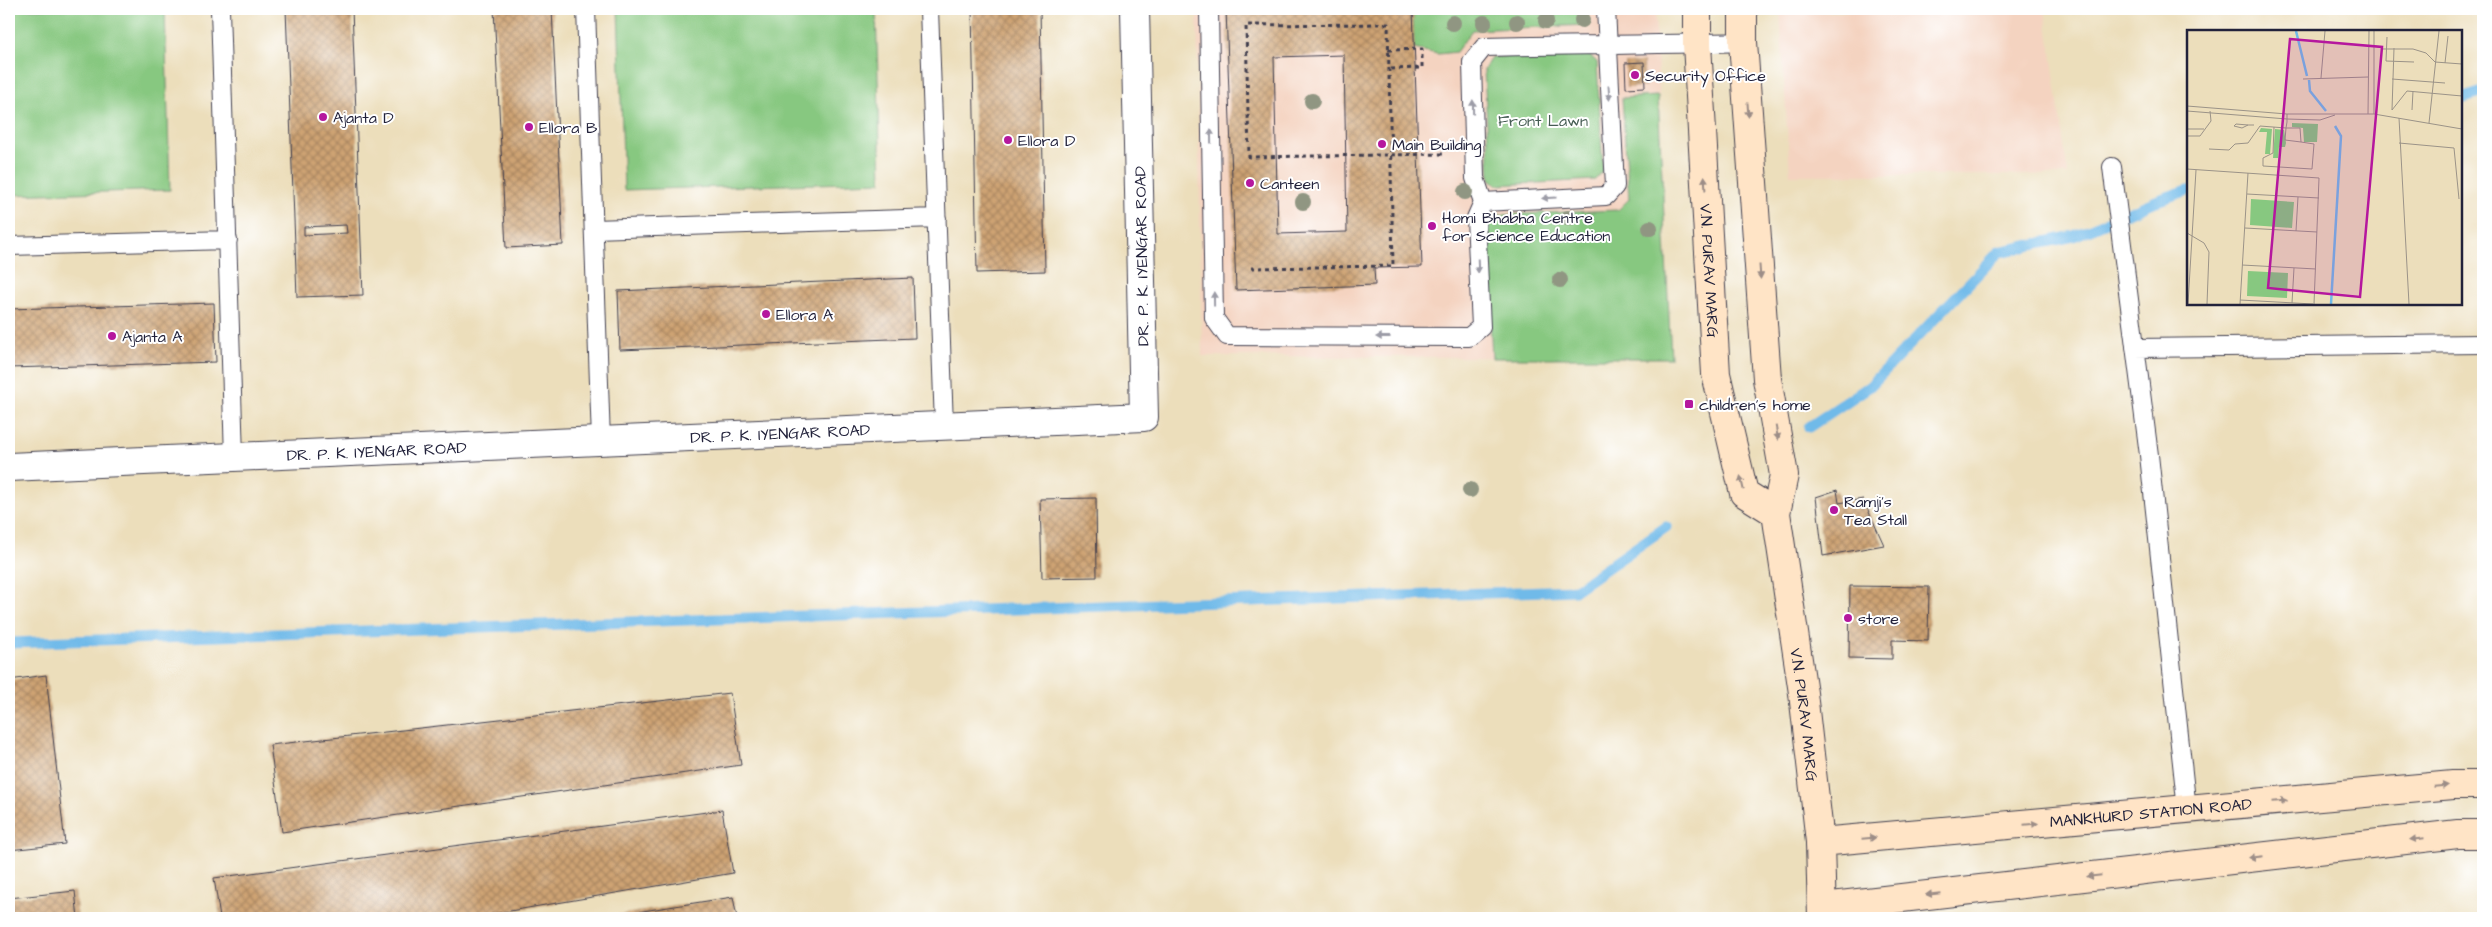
<svg xmlns="http://www.w3.org/2000/svg" width="2492" height="927" font-family="'Architects Daughter',sans-serif">
<style>
.built{fill:#f4d3c0}
.green{fill:#87c880;stroke:#54755e}
.lines{fill:none;stroke-linecap:round;stroke-linejoin:round}
.stream{stroke:#70bae9;stroke-width:11}
.building{fill:url(#building-cross-hatch);fill-rule:evenodd}
.lane-casing{stroke:#403e4e;stroke-width:20}
.street-casing{stroke:#403e4e;stroke-width:30}
.secondary-casing{stroke:#403e4e;stroke-width:30}
.path{stroke:#403e4e;stroke-width:3;stroke-dasharray:4 4;stroke-linecap:butt}
.lane{stroke:#fff;stroke-width:18}
.street{stroke:#fff;stroke-width:28}
.secondary{stroke:#ffe4c6;stroke-width:28}
.tree{fill:#909682}
.oneway{fill:#9c9ca7}
.oneway2{fill:#9c8d87}
.poi-dot{fill:#b5179e;stroke:#fff;stroke-width:2}
.labels{text-anchor:middle;stroke-width:4;stroke-linejoin:round;paint-order:stroke}
.poi-label{font-size:16px;fill:#22223b;stroke:#fff;text-anchor:start}
.park-label{font-size:16px;fill:#455c53;stroke:#fff}
.street-label{font-size:16px;fill:#22223b;stroke:#fff}
.inset-river{fill:none;stroke:#70bae9;stroke-width:2.5}
.inset-road{fill:none;stroke:#9b9388;stroke-width:1}
.view{fill:#b5179e;fill-opacity:0.15;stroke:#b5179e;stroke-width:2.5}
.inset-edge{fill:none;stroke:#22223b;stroke-width:2.5}
</style>
<defs>
<pattern id="building-cross-hatch" width="8" height="8" patternUnits="userSpaceOnUse" patternTransform="scale(1.25)"><rect width="8" height="8" fill="#cea373"/><path d="M0 0l8 8M0 8l8-8" fill="none" stroke="#a78460"/></pattern>
</defs>
<rect width="100%" height="100%" fill="#fff"/>
<filter id="ink" filterUnits="userSpaceOnUse"><feTurbulence type="fractalNoise" baseFrequency=".02" numOctaves="2"/><feDisplacementMap in="SourceGraphic" scale="10" xChannelSelector="R" yChannelSelector="G"/><feConvolveMatrix kernelMatrix="1 2 1 2 8 2 1 2 1" color-interpolation-filters="sRGB"/></filter>
<filter id="wash" filterUnits="userSpaceOnUse"><feTurbulence type="fractalNoise" baseFrequency=".0096" numOctaves="4" result="noise"/><feDisplacementMap in="SourceGraphic" scale="20" xChannelSelector="R" yChannelSelector="G"/><feGaussianBlur stdDeviation="1.12" result="paint"/><feColorMatrix in="noise" values="0 0 0 0 0 0 0 0 0 0 0 0 0 0 0 0 0 1.4 0 .05"/><feComposite in="paint" operator="in"/></filter>
<g filter="url(#wash)">
<rect width="100%" height="100%" fill="#ecdebb"/>
<path class="built" d="M1197,9h458l16,349 -469,-2z
M2045,9l23,166h-278l-10,-162z"/>
<path class="green" d="M9,9h156l5,181 -161,5z
M618,9h258l5,173 -257,8z
M1413,9h174v16l-115,5 -16,22 -18,2 -24,-5z
M1588,54l9,8 6,109 -8,9 -97,5 -8,-6 -6,-109 7,-13z
M1658,96l13,262h-179l-6,-129 9,-14 123,-5 11,-11 -7,-101z"/>
<g class="lines">
<path class="stream" d="M2461,99l22,-7
M1809,427l61,-41 129,-134 75,-16 82,-35 32,-11
M9,643l1566,-53 91,-63"/>
</g>
<g id="blocks">
<path class="building" d="M286,9h66l11,286 -66,2zM346,225l1,8 -43,2v-8z
M494,9h58l11,236 -57,3z
M972,9h68l5,262 -68,2z
M1226,9h187l9,258 -48,1 1,17 -139,5zM1344,55l3,177 -69,2 -4,-177z
M1644,62l1,25 -19,1 -1,-25z
M913,278l2,60 -295,12 -2,-59z
M214,303l2,59 -207,6v-59z
M1837,490l2,13 24,-4 21,46 -61,11 -7,-59z
M1096,498l1,79 -55,1 -2,-79z
M1850,586l79,1 -1,54 -36,-1v19l-43,-1z
M46,675l19,169 -56,6v-170z
M730,693l11,72 -459,67 -12,-87z
M722,810l11,63 -264,45h-249l-6,-40z
M75,891l3,27h-69v-20z
M733,897l4,21h-133v-1z"/>
</g>
</g>
<g filter="url(#ink)">
<use href="#blocks" fill-opacity="0" stroke="#403e4e" stroke-width="1"/>
<g class="lines">
<defs>
<path id="lane" d="M220,9l14,448
M586,9l15,432
M929,9l15,417
M1209,9l5,309 13,18 242,1 12,-10 -5,-109 7,-16
M1606,9l9,177 -9,10 -123,6 -8,-24 -3,-116 12,-15c86,-2 173,-2 259,-5
M2112,167l37,288 38,355
M594,229l343,-11
M9,246l219,-6
M2135,348l348,-4"/>
<g id="street">
<path id="s1" d="M9,467l1135,-50 -9,-408"/>
</g>
<g id="secondary">
<path id="s2" d="M1697,9v35l19,330 28,119 32,20"/>
<path id="s3" d="M1743,9v33l24,337 17,96 -8,38 27,180 17,149 2,76"/>
<path id="s4" d="M1820,842l633,-57h30"/>
<path d="M1823,907l635,-73h25"/>
</g>
</defs>
<use href="#lane" class="lane-casing"/>
<use href="#street" class="street-casing"/>
<use href="#secondary" class="secondary-casing"/>
<path class="path" d="M1388,50l34,-1v19l-33,1
M1251,268l142,-2 -5,-242 -142,1 3,132 197,-3"/>
<use href="#lane" class="lane"/>
<use href="#street" class="street"/>
<use href="#secondary" class="secondary"/>
</g>
<g class="tree">
<circle cx="1582" cy="20" r="8"/>
<circle cx="1546" cy="21" r="8"/>
<circle cx="1517" cy="22" r="8"/>
<circle cx="1453" cy="23" r="8"/>
<circle cx="1484" cy="23" r="8"/>
<circle cx="1312" cy="101" r="8"/>
<circle cx="1465" cy="192" r="8"/>
<circle cx="1303" cy="202" r="8"/>
<circle cx="1568" cy="218" r="8"/>
<circle cx="1650" cy="228" r="8"/>
<circle cx="1560" cy="280" r="8"/>
<circle cx="1470" cy="490" r="8"/>
</g>
<defs><path id="oneway-solid" d="M-6-.8H1V-3.2L6.5 0L1 3.2V.8H-6Z" transform="scale(1.25)"/></defs>
<g class="oneway">
<use href="#oneway-solid" transform="translate(1609 93) rotate(86)"/>
<use href="#oneway-solid" transform="translate(1473 107) rotate(-91)"/>
<use href="#oneway-solid" transform="translate(1211 136) rotate(-91)"/>
<use href="#oneway-solid" transform="translate(1549 198) rotate(177)"/>
<use href="#oneway-solid" transform="translate(1478 266) rotate(88)"/>
<use href="#oneway-solid" transform="translate(1214 299) rotate(-91)"/>
<use href="#oneway-solid" transform="translate(1383 337) rotate(-180)"/>
</g>
<g class="oneway2">
<use href="#oneway-solid" transform="translate(1748 110) rotate(86)"/>
<use href="#oneway-solid" transform="translate(1705 183) rotate(-93)"/>
<use href="#oneway-solid" transform="translate(1760 272) rotate(86)"/>
<use href="#oneway-solid" transform="translate(1777 433) rotate(80)"/>
<use href="#oneway-solid" transform="translate(1742 483) rotate(-103)"/>
<use href="#oneway-solid" transform="translate(2441 786) rotate(-5)"/>
<use href="#oneway-solid" transform="translate(2280 801) rotate(-5)"/>
<use href="#oneway-solid" transform="translate(2031 824) rotate(-5)"/>
<use href="#oneway-solid" transform="translate(1869 838) rotate(-5)"/>
<use href="#oneway-solid" transform="translate(2417 839) rotate(174)"/>
<use href="#oneway-solid" transform="translate(2256 857) rotate(174)"/>
<use href="#oneway-solid" transform="translate(2094 876) rotate(174)"/>
<use href="#oneway-solid" transform="translate(1933 894) rotate(174)"/>
</g>
</g>
<g class="poi-dot">
<circle cx="1635" cy="75" r="5"/>
<circle cx="323" cy="117" r="5"/>
<circle cx="529" cy="127" r="5"/>
<circle cx="1008" cy="140" r="5"/>
<circle cx="1382" cy="144" r="5"/>
<circle cx="1250" cy="183" r="5"/>
<circle cx="1432" cy="226" r="5"/>
<circle cx="766" cy="314" r="5"/>
<circle cx="112" cy="336" r="5"/>
<rect x="1684" y="399" width="10" height="10" rx="2.5"/>
<circle cx="1834" cy="510" r="5"/>
<circle cx="1848" cy="618" r="5"/>
</g>
<g class="labels">
<g class="poi-label">
<text x="1645" y="81">Security Office</text>
<text x="333" y="123">Ajanta D</text>
<text x="539" y="133">Ellora B</text>
<text x="1018" y="146">Ellora D</text>
<text x="1392" y="150">Main Building</text>
<text x="1260" y="189">Canteen</text>
<text x="1442" y="223">Homi Bhabha Centre<tspan x="1442" dy="18">for Science Education</tspan></text>
<text x="776" y="320">Ellora A</text>
<text x="122" y="342">Ajanta A</text>
<text x="1699" y="410">children's home</text>
<text x="1844" y="507">Ramji's<tspan x="1844" dy="18">Tea Stall</tspan></text>
<text x="1858" y="624">store</text>
</g>
<g class="park-label">
<text x="1543" y="126">Front Lawn</text>
</g>
<g class="street-label">
<text transform="translate(1141 256) rotate(-91)" y="6">DR. P. K. IYENGAR ROAD</text>
<text dy="6" stroke="none"><textPath href="#s2" startOffset="262">V.N. PURAV MARG</textPath></text>
<text dy="6" stroke="none"><textPath href="#s1" startOffset="772">DR. P. K. IYENGAR ROAD</textPath></text>
<text dy="6" stroke="none"><textPath href="#s1" startOffset="368">DR. P. K. IYENGAR ROAD</textPath></text>
<text dy="6" stroke="none"><textPath href="#s3" startOffset="711">V.N. PURAV MARG</textPath></text>
<text dy="6" stroke="none"><textPath href="#s4" startOffset="332">MANKHURD STATION ROAD</textPath></text>
</g>
</g>
<g transform="translate(2187 30)">
<rect width="275" height="275" fill="#ecdebb"/>
<path d="M105,93l26,1 -1,18h-13l-1,-14 -11,-1zM74,98l11,1 -2,25h-5l2,-22h-8zM88,99l9,1 2,13 -1,4h-6l-1,11h-5zM64,169l43,3 -2,26 -42,-3zM61,241l40,2 -1,25 -40,-2z" fill="#87c880"/>
<path class="inset-river" d="M109,1l11,45M122,50l1,11 16,20M144,274l10,-168 -6,-10"/>
<path class="inset-road" d="M187,1v83M200,7l-1,24 28,1M207,18l-2,62 15,-19 55,5M196,19h30l13,4 9,9 27,2M258,33l3,-27M134,48l4,-47M116,49l65,-2M205,49l53,4M0,76l100,8h87l88,15M225,80l1,-19M0,81l100,8 33,1 15,-5M181,84l1,-83M212,88l10,186M242,93l10,-92M61,95l-6,3 -8,-2 2,-2 12,1h6M87,97l-1,26 -10,5v8l49,3 2,-25 -13,-2M0,99h17M0,106h13l11,-15 -1,-10M212,113l55,5 5,51M22,119l20,1 6,-6 13,-1 12,-17 26,2h14l1,14 -16,-2 1,-12 1,-6v-8M0,139l132,9 -5,126M60,164l72,4M58,198l72,4M109,201l2,-34M0,203l17,10 5,9 -2,52M55,235l74,4M53,270l73,4M105,273l2,-35M1,274l8,-134M53,274l8,-131"/>
<path class="view" d="M103,9l92,8 -22,250 -92,-9z"/>
<rect width="275" height="275" class="inset-edge"/>
</g>
<rect width="2492" height="927" fill="none" stroke="#fff" stroke-width="30"/>
</svg>
